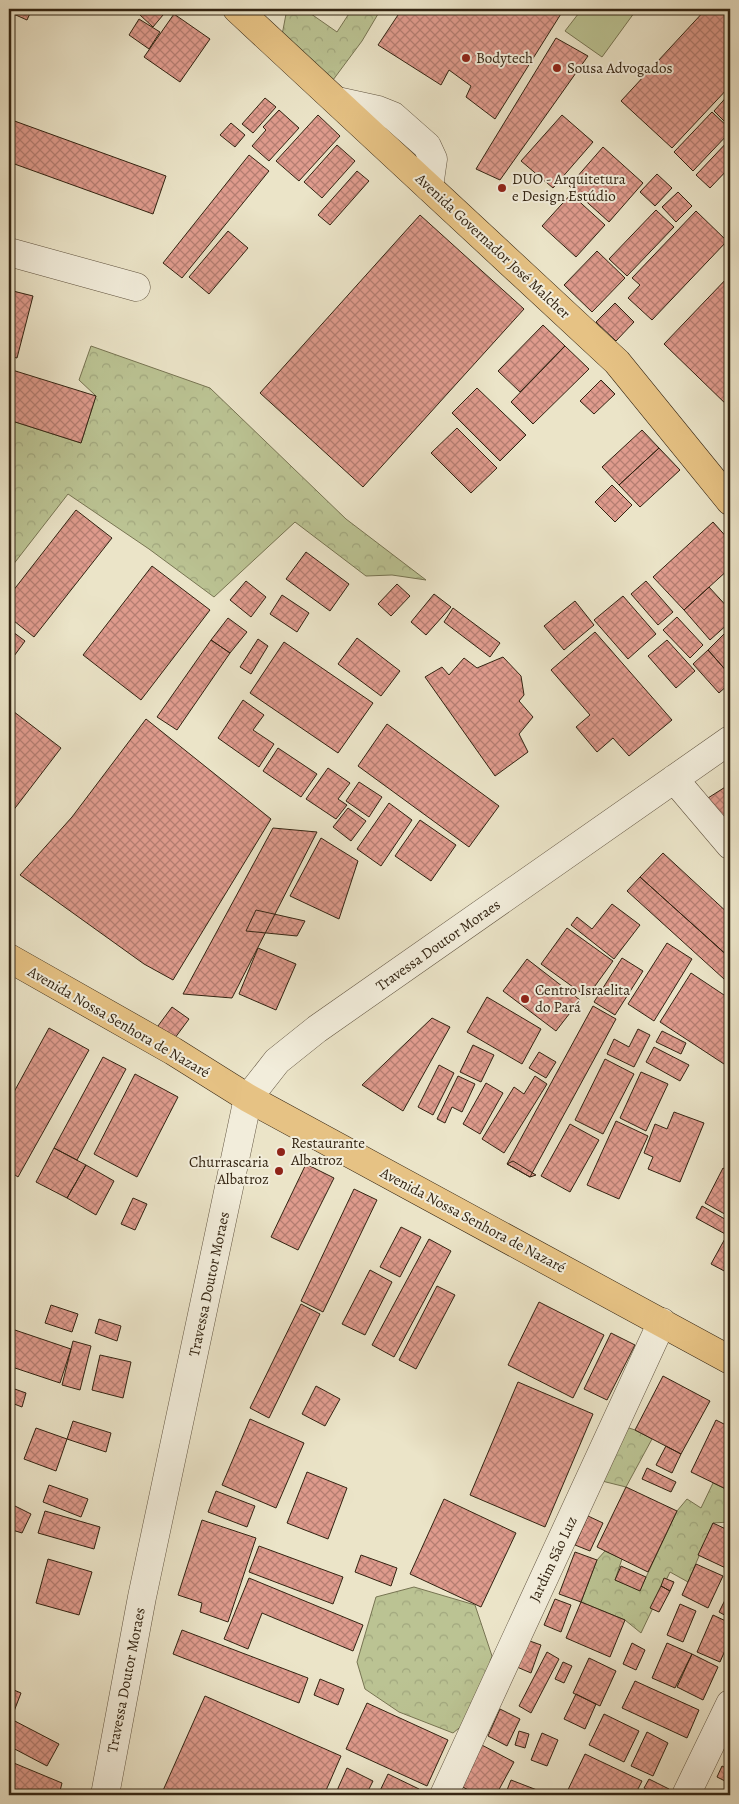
<svg xmlns="http://www.w3.org/2000/svg" width="739" height="1804" font-family="Alegreya,serif">
<style>
.forest{fill:url(#forest-crowns);stroke:#777452}
.park{fill:#bbc393;stroke:#777452}
.building{fill:url(#building-cross-hatch);stroke:#332412}
.lines{fill:none;stroke-linecap:round;stroke-linejoin:round}
.minor-casing{stroke:#615440;stroke-width:29}
.major-casing{stroke:#332412;stroke-width:29}
.minor{stroke:#f2eddb;stroke-width:28}
.major{stroke:#e6c284;stroke-width:28}
.poi-dot{fill:#8f2418;stroke:#f2eddb;stroke-width:2}
.labels{text-anchor:middle;stroke-width:4;stroke-linejoin:round;paint-order:stroke}
.poi-label{font-size:15px;fill:#332412;stroke:#f2eddb;text-anchor:start}
.street-label{font-size:15px;fill:#332412;stroke:#f2eddb}
</style>
<defs>
<pattern id="forest-crowns" width="20" height="18" patternUnits="userSpaceOnUse" patternTransform="scale(1.25)"><rect width="20" height="18" fill="#bbc393"/><path d="M2 6a3 3 0 1 1 6 0M12 15a3 3 0 1 1 6 0" fill="none" stroke="#a1a77e"/></pattern>
<pattern id="building-cross-hatch" width="8" height="8" patternUnits="userSpaceOnUse" patternTransform="scale(1.25)"><rect width="8" height="8" fill="#df9b8d"/><path d="M0 0l8 8M0 8l8-8" fill="none" stroke="#b57e72"/></pattern>
</defs>
<rect width="100%" height="100%" fill="#ebe4c8"/>
<filter id="stains"><feTurbulence type="fractalNoise" baseFrequency=".004" numOctaves="4"/><feColorMatrix values="0 0 0 0 .2 0 0 0 0 .09 0 0 0 0 .02 0 0 0 .5 -.17"/></filter>
<radialGradient id="worn" r=".72"><stop offset=".6" stop-color="#630" stop-opacity="0"/><stop offset="1" stop-color="#630" stop-opacity=".3"/></radialGradient>
<path class="forest" d="M287,9h17l33,23 15,-23h29l-19,32 -32,43 -48,-49z
M91,346l119,42 136,131 80,61 -34,-5 -26,1 -71,-54 -81,75 -65,-48 -81,-55 -59,76v-150l72,23 15,-47 -17,-16z
M623,1426l12,4 17,9 -26,48 -28,-7z
M713,1483l17,8v27l-1,4 -16,1 -25,59 -18,-10 -29,61 -16,-13 -44,-18 16,-42 8,-9 17,8 -7,21 25,10 37,-79 10,-12 14,9z
M414,1587l61,18 17,51 -8,27 -20,41 -11,9 -54,-21 -34,-23 -8,-27 19,-65z"/>
<path class="park" d="M582,9h55l-35,48 -37,-26z"/>
<path class="building" d="M9,9h23l-5,11 -18,-8z
M145,9h23l-15,18 -13,-12z
M402,9h162l-69,110 -29,-22 5,-11 -22,-16 -8,15 -63,-40z
M706,9h24v77l-58,62 -51,-47z
M174,14l36,25 -30,43 -36,-25z
M139,19l21,13 -11,17 -20,-14z
M556,38l32,18 -88,124 -24,-11z
M730,93v34l-16,-16z
M265,98l11,9 -23,26 -11,-9z
M279,110l20,18 -30,33 -17,-15 14,-16 -3,-3z
M712,112l18,17v3l-37,39 -19,-19z
M318,115l22,21 -41,45 -23,-20z
M562,115l31,27 -40,46 -32,-27z
M9,119l157,57 -13,38 -144,-52z
M231,123l14,12 -10,12 -15,-12z
M730,139v28l-20,21 -14,-13z
M337,145l18,16 -33,37 -18,-16z
M603,147l40,36 -34,39 -40,-36z
M249,155l20,16 -87,107 -19,-15z
M357,171l12,10 -39,44 -12,-10z
M657,174l15,14 -17,18 -15,-14z
M678,192l14,14 -16,16 -14,-15z
M571,194l34,31 -29,32 -34,-31z
M656,210l18,17 -47,49 -18,-17z
M696,211l31,30 -75,79 -24,-22 12,-13 -8,-7z
M420,215l104,94 -161,178 -103,-94z
M228,231l20,17 -39,46 -20,-17z
M597,251l28,27 -33,34 -28,-27z
M730,275v133l-66,-64z
M9,290l24,6 -16,62 -8,-2z
M615,303l19,19 -18,19 -20,-19z
M543,325l22,21 -45,46 -22,-21z
M565,346l24,23 -56,55 -22,-22z
M9,369l87,27 -15,47 -72,-23z
M601,380l14,14 -21,20 -14,-13z
M477,388l49,47 -26,26 -48,-48z
M457,428l40,40 -26,25 -40,-40z
M642,430l17,18 -40,37 -17,-18z
M659,448l21,22 -40,37 -21,-22z
M612,485l20,20 -17,17 -20,-20z
M76,510l36,28 -78,99 -25,-20v-21z
M713,522l17,19v27l-46,42 -31,-33z
M306,552l43,32 -19,27 -44,-32z
M152,566l58,44 -69,90 -58,-45z
M246,581l20,16 -15,20 -21,-17z
M646,581l27,31 -15,13 -27,-31z
M397,584l13,12 -19,20 -13,-12z
M709,587l21,23v12l-20,18 -26,-30z
M434,594l17,13 -25,28 -15,-13z
M282,595l27,18 -12,19 -27,-18z
M623,596l33,38 -28,25 -34,-39z
M575,601l19,24 -30,25 -20,-24z
M453,608l47,35 -10,14 -46,-35z
M677,617l26,28 -13,13 -27,-28z
M228,618l19,14 -17,21 -19,-13z
M730,628v47l-22,-25z
M9,629l16,12 -16,22z
M595,632l77,88 -43,36 -16,-18 -16,14 -21,-25 14,-12 -39,-45z
M357,638l43,33 -19,25 -43,-32z
M258,639l10,7 -17,28 -11,-7z
M211,640l19,13 -53,77 -20,-13z
M667,640l28,31 -19,17 -28,-32z
M284,642l89,61 -35,50 -88,-60z
M708,650l22,25v8l-11,10 -26,-29z
M503,657l18,19 3,19 -5,6 14,16 -14,17 9,18 -33,24 -70,-99 17,-10 7,8 15,-17 13,10z
M243,700l21,15 -11,15 21,14 -15,23 -41,-29z
M9,708l52,40 -52,68z
M146,719l125,100 -98,161 -29,-16 -124,-89 52,-58z
M387,724l112,82 -30,41 -111,-81z
M278,748l39,26 -16,23 -38,-26z
M328,768l22,15 -12,16 9,6 -11,14 -30,-20z
M359,782l23,15 -13,20 -23,-16z
M730,784v41l-22,-27z
M389,803l23,17 -31,46 -24,-17z
M348,808l18,13 -15,20 -18,-14z
M420,820l36,25 -25,36 -36,-25z
M273,828l44,4 -85,166 -49,-4z
M321,838l37,23 -19,58 -49,-23z
M663,853l67,62v43l-90,-81z
M640,877l90,81v14l-6,7 -97,-88z
M612,904l28,21 -26,34 -43,-34 6,-8 15,12z
M256,910l49,11 -8,15 -51,-5z
M567,928l46,33 -26,36 -46,-33z
M667,943l25,16 -38,62 -26,-17z
M258,948l38,16 -20,46 -37,-16z
M622,958l21,13 -28,44 -21,-13z
M527,959l53,41 -24,31 -53,-40z
M691,973l39,26v56l-6,9 -64,-42z
M487,997l54,32 -19,35 -55,-32z
M593,1006l23,13 -86,158 -23,-13z
M172,1007l17,12 -17,23 -17,-12z
M432,1018l18,9 -47,84 -41,-26z
M49,1028l40,22 -71,127 -9,-6v-70z
M638,1029l12,6 -16,32 -27,-13 7,-15 15,8z
M662,1031l24,12 -5,11 -25,-12z
M473,1045l21,10 -13,27 -21,-10z
M654,1047l35,18 -9,16 -34,-19z
M539,1052l17,10 -10,16 -17,-10z
M103,1057l23,12 -49,91 -23,-12z
M605,1059l29,15 -31,60 -28,-14z
M439,1065l15,8 -21,42 -15,-8z
M641,1072l27,12 -22,47 -26,-13z
M135,1074l43,23 -41,80 -43,-23z
M458,1076l17,8 -13,28 -10,-5 -7,16 -8,-4z
M535,1076l12,8 -43,69 -22,-14 32,-52 10,7z
M486,1083l17,10 -23,41 -17,-10z
M674,1112l30,11 -24,59 -32,-13 5,-12 -9,-4 11,-29 12,5z
M616,1121l32,15 -29,63 -32,-14z
M570,1124l29,16 -29,52 -29,-16z
M54,1148l32,17 -19,33 -31,-16z
M513,1161l23,14 -6,2 -23,-13z
M306,1164l28,14 -36,72 -27,-13z
M86,1165l28,16 -18,34 -29,-17z
M723,1168l7,4v45l-25,-14z
M354,1189l23,11 -54,112 -22,-11z
M133,1198l14,6 -12,26 -14,-6z
M702,1206l28,16v52l-19,-10 16,-29 -31,-17z
M401,1227l20,10 -21,40 -20,-10z
M429,1239l22,12 -57,106 -22,-12z
M370,1270l22,12 -27,53 -23,-11z
M437,1286l18,9 -39,74 -17,-9z
M539,1302l65,33 -31,63 -65,-33z
M301,1304l19,10 -51,104 -19,-10z
M51,1305l27,9 -6,18 -27,-9z
M99,1319l22,7 -4,15 -22,-8z
M9,1328l62,21 -11,34 -51,-17z
M611,1333l24,12 -28,55 -23,-11z
M73,1341l18,5 -11,44 -18,-5z
M100,1355l31,7 -8,36 -31,-8z
M663,1376l47,25 -29,53 -46,-24z
M518,1382l75,32 -48,113 -75,-32z
M316,1386l24,13 -15,27 -23,-12z
M9,1387l17,6 -4,14 -13,-5z
M250,1419l54,24 -28,65 -54,-23z
M716,1420l14,7v64l-39,-19z
M73,1421l38,12 -5,19 -39,-13z
M36,1428l31,11 -11,32 -32,-12z
M666,1446l15,8 -9,19 -16,-8z
M647,1468l29,14 -5,10 -29,-13z
M307,1472l40,16 -19,51 -41,-16z
M49,1485l39,14 -7,18 -38,-15z
M626,1487l51,24 -29,61 -51,-25z
M216,1491l39,15 -8,21 -39,-15z
M444,1499l72,34 -35,74 -71,-33z
M9,1503l22,11 -9,19 -13,-4z
M45,1511l55,16 -6,22 -56,-16z
M588,1516l15,7 -13,28 -15,-6z
M202,1520l54,18 -28,84 -28,-10 2,-9 -24,-8z
M713,1523l17,8v39l-32,-15z
M259,1546l84,31 -10,27 -84,-32z
M575,1552l22,8 -16,42 -22,-8z
M361,1555l36,13 -6,18 -36,-14z
M48,1559l44,13 -13,43 -43,-12z
M696,1564l27,12 -15,32 -26,-13z
M621,1566l25,11 -6,14 -25,-11z
M249,1578l114,47 -10,26 -91,-38 -14,36 -24,-10z
M664,1578l10,4 -4,9 -9,-5z
M661,1586l9,5 -11,21 -9,-4z
M730,1590v28l-11,-6z
M555,1599l16,6 -10,27 -17,-7z
M581,1602l44,18 -15,37 -44,-19z
M680,1604l16,7 -13,31 -16,-7z
M713,1615l17,8v16l-10,23 -23,-10z
M182,1630l126,48 -9,25 -126,-49z
M527,1640l14,5 -10,28 -14,-6z
M632,1643l13,7 -9,20 -13,-6z
M667,1643l25,11 -17,34 -23,-10z
M547,1652l12,7 -28,54 -12,-7z
M692,1654l26,13 -15,33 -26,-13z
M589,1658l27,13 -16,35 -27,-13z
M563,1662l9,4 -8,17 -9,-4z
M320,1679l24,10 -6,16 -24,-10z
M635,1681l64,29 -12,28 -65,-30z
M9,1688l12,5 -8,21 -4,-2z
M576,1694l20,10 -11,25 -21,-10z
M205,1696l136,60 -17,39h-163z
M367,1703l81,37 -21,46 -81,-37z
M500,1709l20,10 -13,27 -19,-10z
M604,1714l35,17 -15,31 -35,-17z
M9,1718l50,26 -12,22 -38,-20z
M519,1731l10,3 -4,14 -10,-3z
M647,1732l21,11 -15,33 -22,-10z
M542,1733l16,7 -11,26 -16,-6z
M478,1743l36,19 -18,33h-18l-21,-11z
M585,1754l57,27 -7,14h-66l-3,-1z
M9,1761l53,22 -3,12h-50z
M722,1766l8,4 -3,12 -10,-5z
M347,1768l26,13 -7,14h-31z
M388,1774l31,15 -4,6h-37z
M649,1779l20,10 -3,6h-8l-14,-7z
M511,1780l39,15h-45z"/>
<g class="lines">
<defs>
<path id="minor" d="M337,101l41,9 15,6 34,30 6,13 -4,28
M9,252l127,35
M674,779l56,66
M105,1795l37,-198 106,-499 29,-37 40,-32 413,-289
M444,1795l218,-473
M686,1795l44,-91"/>
<path id="major" d="M237,9l380,353 113,139
M9,958l164,93 75,47 482,262"/>
</defs>
<use href="#minor" class="minor-casing"/>
<use href="#major" class="major-casing"/>
<use href="#minor" class="minor"/>
<use href="#major" class="major"/>
</g>
<g class="poi-dot">
<circle cx="466" cy="58" r="5"/>
<circle cx="557" cy="68" r="5"/>
<circle cx="502" cy="188" r="5"/>
<circle cx="525" cy="999" r="5"/>
<circle cx="281" cy="1152" r="5"/>
<circle cx="279" cy="1171" r="5"/>
</g>
<g class="labels">
<g class="poi-label">
<text x="476" y="63">Bodytech</text>
<text x="567" y="73">Sousa Advogados</text>
<text x="512" y="184">DUO - Arquitetura<tspan x="512" dy="17">e Design Estúdio</tspan></text>
<text x="535" y="995">Centro Israelita<tspan x="535" dy="17">do Pará</tspan></text>
<text x="291" y="1148">Restaurante<tspan x="291" dy="17">Albatroz</tspan></text>
<text x="269" y="1167" text-anchor="end">Churrascaria<tspan x="269" dy="17">Albatroz</tspan></text>
</g>
<g class="street-label">
<text transform="translate(493 246) rotate(43)" y="5">Avenida Governador José Malcher</text>
<text transform="translate(438 945) rotate(-35)" y="5">Travessa Doutor Moraes</text>
<text transform="translate(119 1022) rotate(30)" y="5">Avenida Nossa Senhora de Nazaré</text>
<text transform="translate(473 1220) rotate(28)" y="5">Avenida Nossa Senhora de Nazaré</text>
<text transform="translate(209 1284) rotate(-78)" y="5">Travessa Doutor Moraes</text>
<text transform="translate(553 1559) rotate(-65)" y="5">Jardim São Luz</text>
<text transform="translate(126 1680) rotate(-79)" y="5">Travessa Doutor Moraes</text>
</g>
</g>
<rect width="739" height="1804" fill="none" stroke="#ebe4c8" stroke-width="30"/>
<rect x="10" y="10" width="719" height="1784" fill="none" stroke="#332412" stroke-width="2.5"/>
<rect x="15" y="15" width="709" height="1774" fill="none" stroke="#332412"/>
<rect width="100%" height="100%" filter="url(#stains)"/>
<rect width="100%" height="100%" fill="url(#worn)"/>
</svg>
